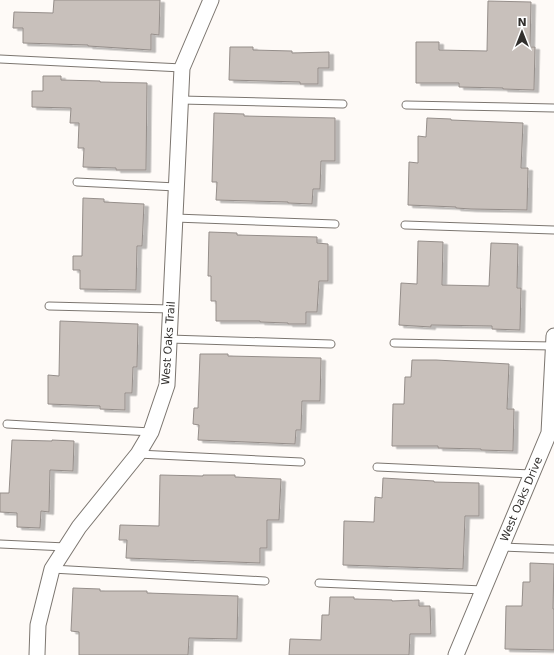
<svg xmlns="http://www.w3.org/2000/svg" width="554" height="655" font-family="'DejaVu Sans',sans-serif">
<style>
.building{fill:#c8c0bb;stroke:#958e8a;filter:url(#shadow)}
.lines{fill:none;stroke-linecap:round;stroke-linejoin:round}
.service-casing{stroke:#7c7670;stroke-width:9}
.minor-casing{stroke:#7c7670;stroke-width:17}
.service{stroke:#fff;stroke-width:7}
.minor{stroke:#fff;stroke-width:15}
.labels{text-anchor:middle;stroke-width:3;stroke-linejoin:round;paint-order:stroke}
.street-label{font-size:11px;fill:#312f2d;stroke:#fff}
</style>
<defs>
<filter id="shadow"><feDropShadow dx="4.5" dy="2.5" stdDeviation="0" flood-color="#0004"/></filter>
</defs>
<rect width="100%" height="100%" fill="#fefaf7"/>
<path class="building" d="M54,0h106l-1,35 -8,-1v16l-63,-4v-1l-65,-2v-15h-10l1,-16 39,1z
M488,1l43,1 -1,45h5l-1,43 -31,-1v-1l-44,-1v-4h-43v-41h23v8l48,1z
M230,47h23v3l39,1v2l37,-1v16h-11v16h-18v-2l-71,-2z
M43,76h18v4l39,1v1l47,1 -1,87h-30v-2l-33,-1 1,-19h-6l1,-25h-9l1,-15 -39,-1v-16h11z
M214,113l30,1v2l91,2v43h-14l-1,28h-7l-1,15 -24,-1v-1l-72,-2 1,-18h-5z
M427,118l24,1v1l72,3 -2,45h7l-1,42 -56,-1 -15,-1v-1l-48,-2 1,-43 9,1v-27l8,1z
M83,198l21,1v3l40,2 -2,42h-5l-1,44 -56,-1v-19h-7v-14h9z
M209,232l28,1v2l80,2v6l11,1v37h-9l-2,31h-11v12h-18v-1l-28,-1v-1h-44v-20h-5v-25h-3z
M418,241l25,1 -1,43 47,1 2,-43 27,1 -1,44h4l-1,42 -28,-1v-3l-61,-1v2l-32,-2 2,-42 16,1z
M60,321l78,3 -1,43h-4l-1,26h-7v17l-25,-1v-3l-52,-2v-29l11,1z
M200,354h28v2l93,2 -1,43h-18l-1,29h-5l-1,14 -97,-4 1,-15 -6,-1 1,-16h4z
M412,360h24l73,4 -2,45h7l-1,42 -32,-1v-1l-43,-1v-2h-46l1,-42h11l1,-27h6z
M12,440l40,1v-1l22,1 -1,30 -23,-1 -1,42 -8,-1 -1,17 -23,-1v-14l-17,-1v-19h9z
M160,475l43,1v-1h32v2l46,2 -2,41h-12v28h-7v15l-134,-5 1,-18h-8l1,-15 39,1z
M383,478l51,3v1l45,1v33h-14l-2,53 -120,-4 1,-44 30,1 1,-25 7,1z
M530,563l24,1 -1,45h1v41l-49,-1 1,-43h16l1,-24h7z
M73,588l27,1v2h47v2l91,3 -1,43 -48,-1 -1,17h-109v-23l-8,-1z
M330,597h24v2l38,1v1l27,-1v6h11l1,28h-21l-1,21h-120l1,-16 31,1 1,-25h7z"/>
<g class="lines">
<defs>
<path id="service" d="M0,59l182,9
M181,100l162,4
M406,105l148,3
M77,182l99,5
M175,218l160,6
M405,225l149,5
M49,306l122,3
M169,339l162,5
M394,343l160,3
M7,424l144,8
M138,454l163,8
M377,467l155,7
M0,544l66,3
M501,547l53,2
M52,569l213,12
M319,583l164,7"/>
<path id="minor" d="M37,655l1,-30 14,-56 27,-42 59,-73 13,-22 16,-47 15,-317 29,-68
M456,655l93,-222 5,-97"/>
</defs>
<use href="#service" class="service-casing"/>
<use href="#minor" class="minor-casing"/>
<use href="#service" class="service"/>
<use href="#minor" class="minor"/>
</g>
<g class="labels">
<g class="street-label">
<text transform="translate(168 343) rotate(-86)" y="4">West Oaks Trail</text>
<text transform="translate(521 499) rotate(-67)" y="4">West Oaks Drive</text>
</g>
</g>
<g transform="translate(522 32)" stroke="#ffffff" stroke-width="3" paint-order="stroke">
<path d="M0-3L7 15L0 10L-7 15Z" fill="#312f2d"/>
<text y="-6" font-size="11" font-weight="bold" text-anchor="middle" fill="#312f2d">N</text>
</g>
</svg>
